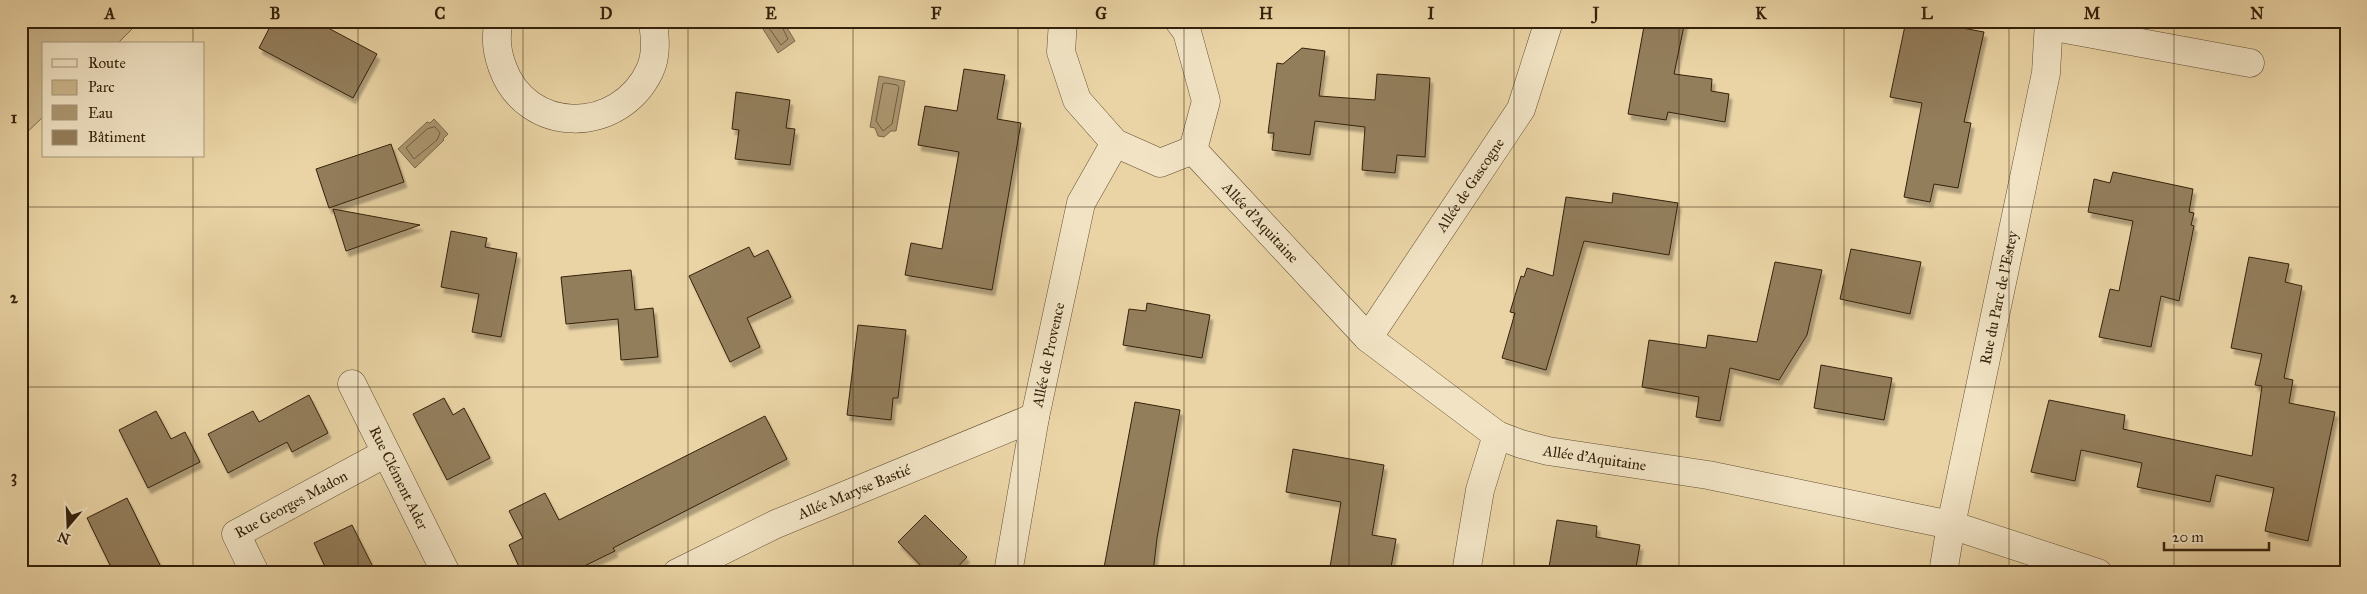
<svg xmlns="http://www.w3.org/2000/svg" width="2367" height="594" font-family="'IM FELL Great Primer',serif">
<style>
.green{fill:#cbb68b;stroke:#806c4b}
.water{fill:#ac9771;stroke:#7c6848}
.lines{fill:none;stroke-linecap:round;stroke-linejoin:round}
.shore{stroke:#705c3e;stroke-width:1}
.building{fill:#937e5b;stroke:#34210b;filter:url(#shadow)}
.street-casing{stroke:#624e32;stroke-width:29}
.street{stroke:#f1e3c4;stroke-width:28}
.grid{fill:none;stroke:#34210b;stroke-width:1;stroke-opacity:0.55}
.labels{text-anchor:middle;stroke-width:4;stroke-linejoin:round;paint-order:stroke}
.street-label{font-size:15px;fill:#34210b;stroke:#f1e3c4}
.neatline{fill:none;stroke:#34210b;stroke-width:2}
.grid-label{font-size:16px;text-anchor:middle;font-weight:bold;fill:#34210b}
</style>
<defs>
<filter id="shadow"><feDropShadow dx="3" dy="5.5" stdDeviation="1" flood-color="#0004"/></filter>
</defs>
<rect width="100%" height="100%" fill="#ead4a5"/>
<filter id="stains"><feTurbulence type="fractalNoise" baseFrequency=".004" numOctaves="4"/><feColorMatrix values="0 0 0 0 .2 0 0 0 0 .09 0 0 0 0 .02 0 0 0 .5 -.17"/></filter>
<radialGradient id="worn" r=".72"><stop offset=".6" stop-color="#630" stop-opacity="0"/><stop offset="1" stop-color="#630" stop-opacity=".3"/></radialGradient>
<path class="green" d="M21,21h119l-23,23h-73v72l-23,22z"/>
<path class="water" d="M758,21h25l12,20 -17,12z
M879,76l26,5 -9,50h-5l-7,6 -6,-1 -3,-8 -5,-1z
M434,119l14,15 -5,5 1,1 -29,28 -17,-19 29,-27 3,1z"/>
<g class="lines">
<path class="shore" d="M764,21l17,24 7,-6 -9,-18
M886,83l11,2 2,2 -7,37 -9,7 -7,-10 7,-37z
M435,127l5,6 -3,7 -23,19 -8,-11 21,-19z"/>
</g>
<path class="building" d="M273,21h42l62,33 -24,44 -94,-50z
M1645,21h40l-11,53 38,5 -1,12 18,3 -4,28 -57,-10 -2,8 -38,-6z
M1906,21h41l-1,4 38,7 -20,90 7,1 -13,65 -24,-4 -4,18 -26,-5 18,-94 -32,-6z
M1302,48l23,3 -6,45 56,4 2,-26 53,4 -5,79 -28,-2 -2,18 -33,-3 3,-43 -50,-6 -5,34 -38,-5 2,-17h-6l9,-70 6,1z
M964,69l41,6 -8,44 24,4 -29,167 -87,-15 6,-32 31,6 17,-97 -41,-7 7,-39 32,5z
M736,92l54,8 -4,28 9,1 -5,36 -55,-6 4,-29 -7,-1z
M391,144l13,38 -75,26 -13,-39z
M2113,172l80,17 -4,23 5,1 -3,12 3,1 -15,75 -18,-5 -10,51 -52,-10 11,-48 9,2 14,-70 -45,-9 6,-33 16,4z
M1613,193l65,10 -9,52 -85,-14 -38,129 -44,-12 13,-45 -5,-1 11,-36 3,1 3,-9 26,8 13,-79 46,6z
M333,209l87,16 -74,26z
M451,231l36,7 -2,9 32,6 -16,84 -29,-5 7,-38 -38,-7z
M749,247l5,10 14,-7 23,47 -44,21 13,29 -30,15 -41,-86z
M1851,249l70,13 -11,52 -70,-15z
M2249,257l40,7 -4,18 17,4 -18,92 9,2 -4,23 46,9 -27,129 -43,-10 9,-43 -58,-13 -6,27 -24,-5 -49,-10 5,-24 -61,-13 -6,31 -44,-9 18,-72 76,15 -2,14 129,27 10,-70 -7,-1 7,-31 -31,-6z
M1775,262l47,8 -15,65 -28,45 -49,-12 -10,53 -24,-4 3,-20 -57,-10 7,-47 57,8 2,-13 49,7z
M631,270l4,40 18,-2 5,49 -37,3 -3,-41 -52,5 -5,-47z
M1147,303l63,12 -8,43 -79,-13 6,-36 17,2z
M858,325l48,5 -8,68h-5l-2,22 -44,-5z
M1821,365l71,13 -8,42 -70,-12z
M309,395l19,38 -36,19 -5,-10 -59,31 -20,-39 45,-23 6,11z
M444,398l9,17 11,-7 26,50 -43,22 -34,-66z
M1135,402l45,8 -23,128 -4,35h-50z
M156,411l15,28 14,-7 15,30 -52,26 -29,-58z
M765,416l22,43 -174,89 2,3 -45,22h-48l-13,-28 14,-7 -14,-27 36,-18 14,27z
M1293,449l91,16 -12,70 24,4 -6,34h-61l12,-71 -55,-10z
M127,498l22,45 15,30h-50l-5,-10 -22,-45z
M925,515l42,42 -15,16h-24l-30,-31z
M1557,520l40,6 -1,11 44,8 -5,28h-87z
M352,525l24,48h-48l-14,-30z"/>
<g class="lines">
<defs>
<g id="street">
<path d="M499,21c-4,15 -2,31 3,45 24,70 118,69 148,4 7,-15 5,-33 3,-49"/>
<path d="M1063,21l-2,31 16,48 38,43 45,20 33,-13 13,-49 -19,-69 -8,-11"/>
<path d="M2049,26l201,37"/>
<path id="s1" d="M1193,150l175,188 129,97 24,9 27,7 160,24 243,50 147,48"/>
<path id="s2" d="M1368,338l153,-229 28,-88"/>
<path id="s3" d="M352,384l94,189"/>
<path id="s4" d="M255,573l-19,-39 150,-81"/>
<path id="s5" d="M677,573l99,-49 259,-107"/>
<path id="s6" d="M1008,573l27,-156 46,-214 34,-60"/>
<path d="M1466,573l14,-83 17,-55"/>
<path id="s7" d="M1943,573l8,-48 95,-452 3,-52"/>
</g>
</defs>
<use href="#street" class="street-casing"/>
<use href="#street" class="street"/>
</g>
<path class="grid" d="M193,21v23M358,21v552M523,21v552M688,21v552M853,21v552M1018,21v552M1184,21v552M1349,21v552M1514,21v552M1679,21v552M1844,21v552M2009,21v552M2174,21v552M193,156v417M21,207h2325M21,387h2325"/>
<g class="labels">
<g class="street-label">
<text dy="5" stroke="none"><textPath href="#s2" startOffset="184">Allée de Gascogne</textPath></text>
<text dy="5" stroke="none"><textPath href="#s1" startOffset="99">Allée d'Aquitaine</textPath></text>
<text dy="5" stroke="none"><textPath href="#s7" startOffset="281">Rue du Parc de l'Estey</textPath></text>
<text dy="5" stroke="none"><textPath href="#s6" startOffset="222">Allée de Provence</textPath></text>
<text dy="5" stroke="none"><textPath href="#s1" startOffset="519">Allée d'Aquitaine</textPath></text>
<text dy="5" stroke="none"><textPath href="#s3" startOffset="105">Rue Clément Ader</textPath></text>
<text dy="5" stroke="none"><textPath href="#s5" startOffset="195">Allée Maryse Bastié</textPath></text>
<text dy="5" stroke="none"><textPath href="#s4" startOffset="106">Rue Georges Madon</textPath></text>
</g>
</g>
<rect width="2367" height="594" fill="none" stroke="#ead4a5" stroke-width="55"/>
<rect x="42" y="42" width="162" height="115" fill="#f1e3c4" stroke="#a5957a"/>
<rect x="52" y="59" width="25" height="8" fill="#f1e3c4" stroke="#a5957a"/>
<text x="88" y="68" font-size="15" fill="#34210b">Route</text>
<rect x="52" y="80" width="25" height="15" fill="#cbb68b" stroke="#a5957a"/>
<text x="88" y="92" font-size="15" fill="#34210b">Parc</text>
<rect x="52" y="105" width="25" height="15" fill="#ac9771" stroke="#a5957a"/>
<text x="88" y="118" font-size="15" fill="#34210b">Eau</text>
<rect x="52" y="130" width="25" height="15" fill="#937e5b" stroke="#a5957a"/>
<text x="88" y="142" font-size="15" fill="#34210b">Bâtiment</text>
<g transform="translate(68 526) rotate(199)" stroke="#f1e3c4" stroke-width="4" paint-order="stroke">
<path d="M0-4L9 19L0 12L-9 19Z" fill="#34210b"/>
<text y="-8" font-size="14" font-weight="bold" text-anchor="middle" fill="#34210b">N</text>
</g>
<path d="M2164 542v8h105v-8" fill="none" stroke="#34210b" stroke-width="2.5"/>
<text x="2172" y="542" font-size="15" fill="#34210b" stroke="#f1e3c4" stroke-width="4" paint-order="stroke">20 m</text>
<rect x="28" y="28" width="2312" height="538" class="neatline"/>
<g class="grid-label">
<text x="110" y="19">A</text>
<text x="275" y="19">B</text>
<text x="440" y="19">C</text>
<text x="606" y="19">D</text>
<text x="771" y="19">E</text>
<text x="936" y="19">F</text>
<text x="1101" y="19">G</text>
<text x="1266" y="19">H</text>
<text x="1431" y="19">I</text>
<text x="1596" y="19">J</text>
<text x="1761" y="19">K</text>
<text x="1927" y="19">L</text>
<text x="2092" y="19">M</text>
<text x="2257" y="19">N</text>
<text x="14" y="123">1</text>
<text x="14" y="303">2</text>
<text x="14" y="482">3</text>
</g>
<rect width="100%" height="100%" filter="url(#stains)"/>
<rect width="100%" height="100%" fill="url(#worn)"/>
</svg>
